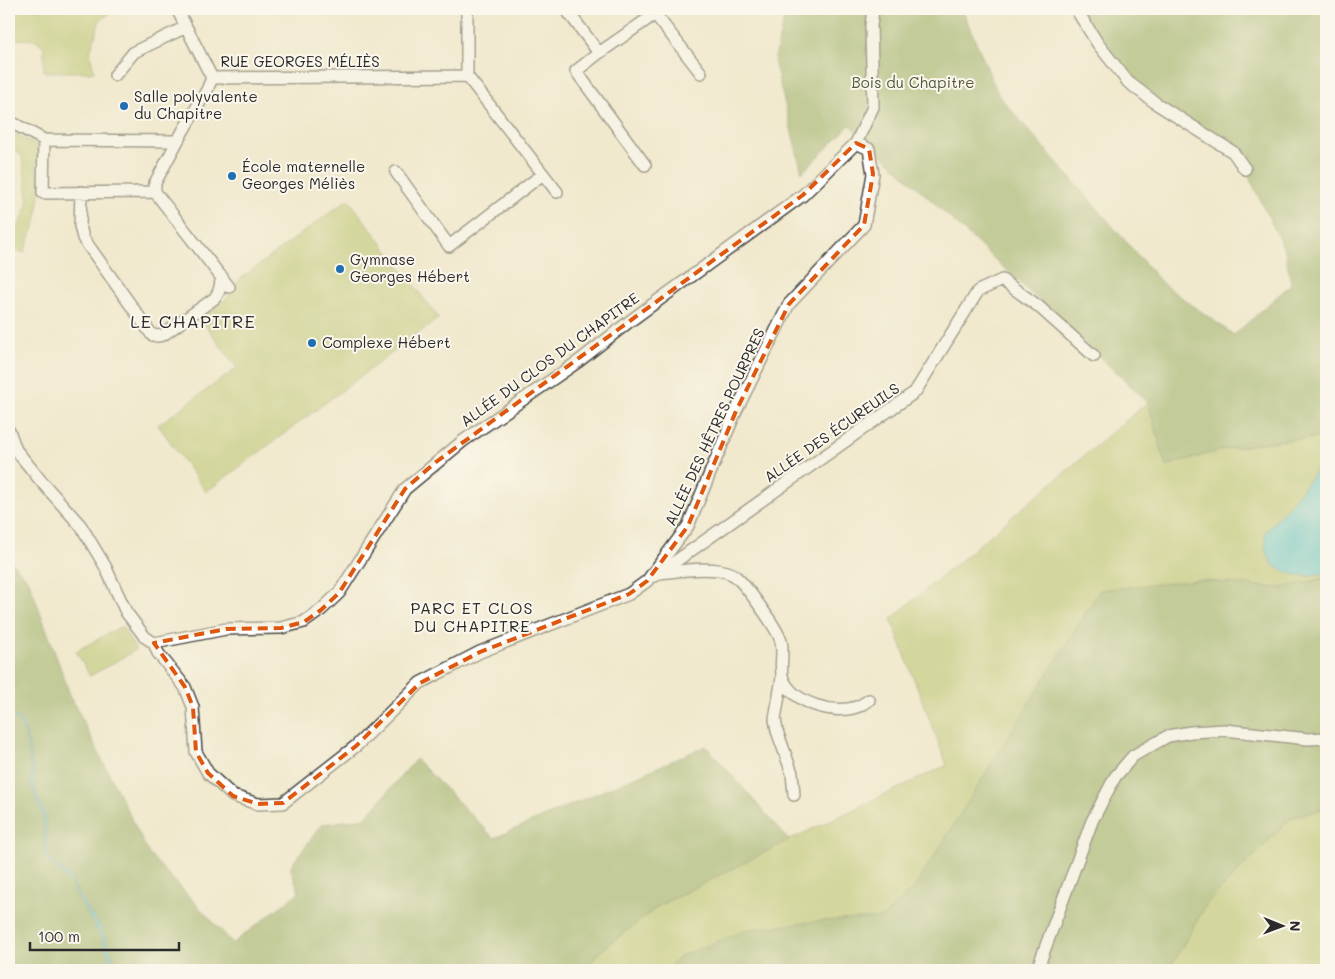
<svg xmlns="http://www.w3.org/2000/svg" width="1335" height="979" font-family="Mali,sans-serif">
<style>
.green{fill:#b0bf62;stroke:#6e7546}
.forest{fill:#8ca658;stroke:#5c6842}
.water{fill:#5ac6d2;stroke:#42787e}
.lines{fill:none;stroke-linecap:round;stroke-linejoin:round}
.street-casing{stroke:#494843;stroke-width:14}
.street{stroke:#fff;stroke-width:11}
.marked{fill:none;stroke:#df570e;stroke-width:4;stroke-dasharray:10 6;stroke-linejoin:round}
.poi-dot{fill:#1f6fb2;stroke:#fbf7ec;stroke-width:2}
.labels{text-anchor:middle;stroke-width:4;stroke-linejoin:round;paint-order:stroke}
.street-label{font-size:15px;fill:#2b2b2b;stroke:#fbf7ec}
.park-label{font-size:15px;fill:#53573c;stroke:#fbf7ec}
.poi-label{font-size:15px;fill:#2b2b2b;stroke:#fbf7ec;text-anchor:start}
.neighbourhood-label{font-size:16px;letter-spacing:1px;fill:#2b2b2b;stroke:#fbf7ec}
.quarter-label{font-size:18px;letter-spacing:1px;fill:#2b2b2b;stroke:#fbf7ec}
</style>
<rect width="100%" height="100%" fill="#fbf7ec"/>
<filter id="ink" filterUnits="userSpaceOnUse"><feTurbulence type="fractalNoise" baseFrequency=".02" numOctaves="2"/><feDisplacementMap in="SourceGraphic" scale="10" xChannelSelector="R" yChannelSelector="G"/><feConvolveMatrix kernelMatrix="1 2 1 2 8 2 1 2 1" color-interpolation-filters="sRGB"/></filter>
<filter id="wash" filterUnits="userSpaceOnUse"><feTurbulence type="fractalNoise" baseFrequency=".0096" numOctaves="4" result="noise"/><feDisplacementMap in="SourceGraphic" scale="20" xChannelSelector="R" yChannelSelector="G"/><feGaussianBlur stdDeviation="1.12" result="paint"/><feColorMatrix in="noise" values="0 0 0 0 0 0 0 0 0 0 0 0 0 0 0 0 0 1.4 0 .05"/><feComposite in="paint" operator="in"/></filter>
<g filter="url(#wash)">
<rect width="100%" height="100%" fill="#f0e9ce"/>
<path class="green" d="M9,9h102l-1,5 -10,6 -10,33 4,19h-50v-25l-8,-7 -27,-1z
M9,130l29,16 1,14 -3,1 1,14h3v21l-4,26 -12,31 -14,-5 16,-39 2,-12 -6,-41 -10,-8 -3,-1z
M348,199l91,119 -233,174 -48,-67 79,-57 -37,-50 26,-19 14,-20z
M1148,402l18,64 55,-16 46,-8 55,-5 4,-2v23l-34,44 -27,31 43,44 18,-5v6l-46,10 -83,-8 -282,307 -33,32 -61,2 -141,35 -13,14h-82l13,-17 62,-48 129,-65 158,-75 -56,-146z
M122,626l14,24 -46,26 -14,-25z
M1326,808v162h-157l38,-67 84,-85z"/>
<path class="forest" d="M786,9h176l37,87 164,188 71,51 57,-51 -6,-33 -40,-82 -12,-17 -105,-70 -52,-73h250v426l-4,2 -55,5 -45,8 -56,16 -18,-64 -298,-277 -48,48 -28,-112z
M9,559l20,22 42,116 78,157 84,89 66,-51 -9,-25 32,-43 43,-6 51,-59 78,79 212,-92 83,94 -129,65 -62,48 -13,17h-576z
M1326,578v230l-35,10 -84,85 -38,67h-502l13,-14 70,-27 71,-8 61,-3 33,-31 185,-297 97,-10 83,8z"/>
<path class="water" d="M1326,458v114c-20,6 -35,4 -53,-7l-7,-14 -1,-18 27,-31z
M9,710l2,3 10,9 6,13 7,38 -1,12 12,30 2,34 2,8 3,5 18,16 17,31 13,18 15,36 -5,-3 -10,-26 -18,-29 -11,-22 -23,-23 -3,-7 -2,-36 -13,-34 2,-12 -7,-37 -7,-13 -9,-6z"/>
</g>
<g filter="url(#ink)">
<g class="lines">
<defs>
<path id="street" d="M177,9l35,69 255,-2
M467,9v67l90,116
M566,9l33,44 56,-39 46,59
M1076,9l22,35 30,38 29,22 76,48 12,17
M599,53l-23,18 69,94
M115,75l19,-23 52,-25
M212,78l-5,12 -24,41 -28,52v9l74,95
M9,121l35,19 133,1
M44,140l-1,53 112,-1
M396,172l53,74 94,-72
M81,192l-1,34 3,12 69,97 5,1 6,-1 52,-37 4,-7 3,-14
M9,431l7,19 25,31 40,45 24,40 21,46 19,25 9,6 4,10 27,34 8,20 3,45 12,21 25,23 25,8 25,-1 73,-57 64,-63 60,-31 149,-58 18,-13 41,-55 48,-115 53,-107 75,-79 9,-51 -4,-25 -13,-6
M660,573c19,-2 54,-8 72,1 11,6 45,54 49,67 3,11 -2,29 2,38 11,25 53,37 76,27 4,-2 7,-4 10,-6
M655,576l260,-184 63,-101 24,-11 36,26 56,50
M154,643l72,-14 55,-1 23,-6 17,-12 18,-17 66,-104 58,-48 116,-80 51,-40 173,-126 53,-52 17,-36 -2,-81 2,-17
M782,678l-7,41 2,12 15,42 2,22
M1037,970l55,-149 23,-44 18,-21 35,-20 23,-4 34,-2 83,9 18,-1"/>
</defs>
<use href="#street" class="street-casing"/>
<use href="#street" class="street"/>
</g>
</g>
<path d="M0 0H1335V979H0ZM856,143l13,6 4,25 -9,51 -75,79 -53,107 -48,115 -41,55 -18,13 -149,58 -60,31 -64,63 -73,57 -25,1 -25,-8 -25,-23 -12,-21 -3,-45 -8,-20 -31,-44 72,-14 55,-1 23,-6 17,-12 18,-17 66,-104 31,-27 367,-267z" fill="#f0e9ce" fill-opacity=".55" fill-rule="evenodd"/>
<path class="marked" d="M856,143l13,6 4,25 -9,51 -75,79 -53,107 -48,115 -41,55 -18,13 -149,58 -60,31 -64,63 -73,57 -25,1 -25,-8 -25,-23 -12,-21 -3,-45 -8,-20 -31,-44 72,-14 55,-1 23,-6 17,-12 18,-17 66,-104 31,-27 367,-267z"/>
<g class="poi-dot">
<circle cx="124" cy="106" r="5"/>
<circle cx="232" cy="176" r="5"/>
<circle cx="340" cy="269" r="5"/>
<circle cx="312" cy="343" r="5"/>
</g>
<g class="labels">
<g class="street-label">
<text x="300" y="67">RUE GEORGES MÉLIÈS</text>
<text transform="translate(550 360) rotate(-36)" y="5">ALLÉE DU CLOS DU CHAPITRE</text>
<text transform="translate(715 427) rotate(-65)" y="5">ALLÉE DES HÊTRES POURPRES</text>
<text transform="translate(832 433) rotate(-35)" y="5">ALLÉE DES ÉCUREUILS</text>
</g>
<g class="park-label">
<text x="913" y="88">Bois du Chapitre</text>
</g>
<g class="poi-label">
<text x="134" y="102">Salle polyvalente<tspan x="134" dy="17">du Chapitre</tspan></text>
<text x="242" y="172">École maternelle<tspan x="242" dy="17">Georges Méliès</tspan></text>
<text x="350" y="265">Gymnase<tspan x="350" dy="17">Georges Hébert</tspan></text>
<text x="322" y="348">Complexe Hébert</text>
</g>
<g class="neighbourhood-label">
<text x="472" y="614">PARC ET CLOS<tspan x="472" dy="18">DU CHAPITRE</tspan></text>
</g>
<g class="quarter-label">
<text x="193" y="328">LE CHAPITRE</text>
</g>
</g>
<rect width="1335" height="979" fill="none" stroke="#fbf7ec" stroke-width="30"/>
<g transform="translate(1282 926) rotate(91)" stroke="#fbf7ec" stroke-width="4" paint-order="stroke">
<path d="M0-4L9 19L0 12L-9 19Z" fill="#2b2b2b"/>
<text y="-8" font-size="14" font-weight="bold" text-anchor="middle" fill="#2b2b2b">N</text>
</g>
<path d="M30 942v8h149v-8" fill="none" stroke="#2b2b2b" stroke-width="2.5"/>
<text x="38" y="942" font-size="15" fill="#2b2b2b" stroke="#fbf7ec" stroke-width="4" paint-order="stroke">100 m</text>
</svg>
